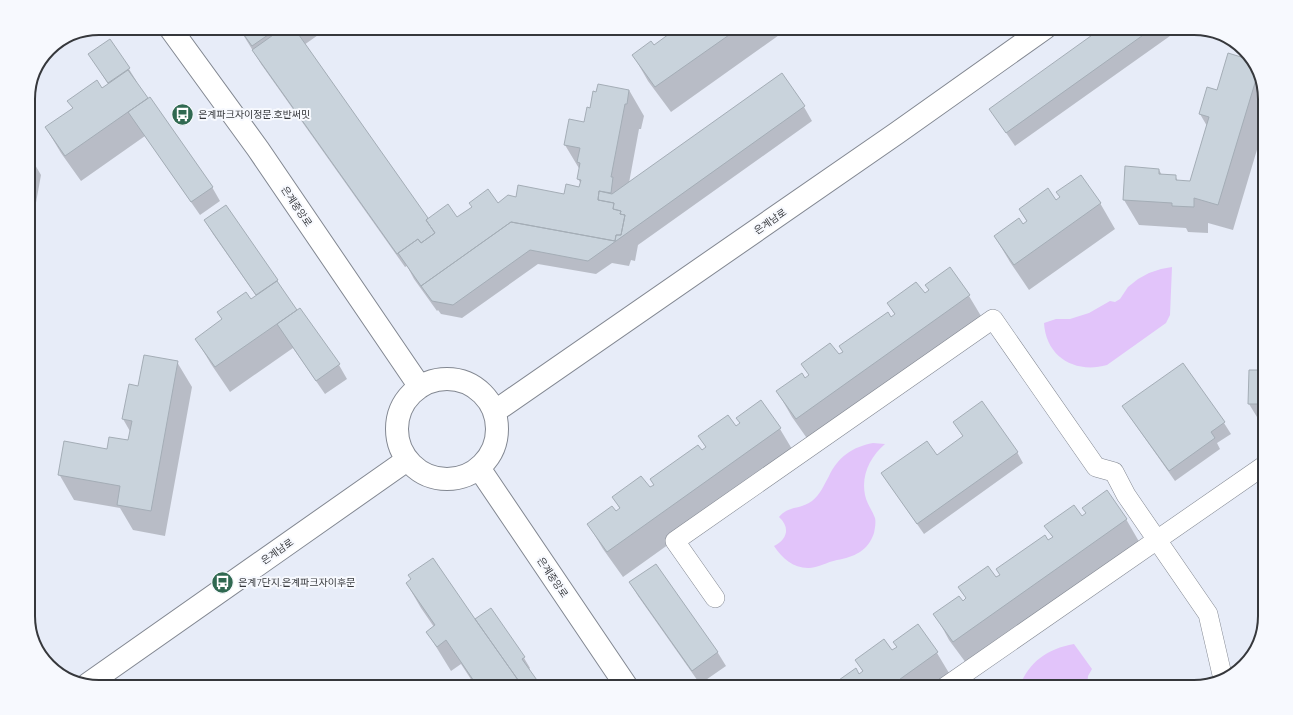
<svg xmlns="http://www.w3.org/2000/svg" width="1293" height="715" font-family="Quicksand,'Noto Sans KR',sans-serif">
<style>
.green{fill:#e2c4fa}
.shadow{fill:#0003}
.building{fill:#c9d3dc;stroke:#a4adb6}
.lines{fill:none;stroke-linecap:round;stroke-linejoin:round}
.pedestrian-casing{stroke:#828791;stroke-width:20}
.tertiary-casing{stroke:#828791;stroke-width:24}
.pedestrian{stroke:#fff;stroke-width:19}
.tertiary{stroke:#fff;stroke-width:22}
.labels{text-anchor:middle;stroke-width:4;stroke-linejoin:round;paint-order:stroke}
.poi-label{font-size:10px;fill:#36383c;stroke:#f7f9fe;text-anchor:start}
.street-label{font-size:10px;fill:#36383c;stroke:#f7f9fe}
.rim{fill:none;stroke:#36383c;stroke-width:2}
</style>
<rect width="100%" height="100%" fill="#e7ecf8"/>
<path class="green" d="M1172,267l-2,48 -4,8 -59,42c-32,9 -61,-8 -63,-42l12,-4h14l19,-6 21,-12 5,1 5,-3 8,-12 10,-8 11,-6 12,-4z
M873,443l12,1c-15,13 -24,31 -20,51 2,9 7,15 10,23 1,4 0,10 -1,15 -6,18 -20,24 -37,27 -10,2 -19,8 -29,8 -15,0 -26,-10 -34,-22 14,-7 16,-19 5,-29 10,-12 21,-7 33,-16 8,-6 12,-16 17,-25 9,-19 23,-29 44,-33z
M1074,644l18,25 -4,7 -1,11h-68c11,-26 28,-38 55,-43z"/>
<path class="shadow" d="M239,28h89l-24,17 124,174 29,-1 60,-20 47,-3 16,-7 1,-4 -3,-5 2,-9 -15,-25 20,-22 6,-14 38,-19 15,26 -3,13h-2l-10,54 152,-109 23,33 8,14 -174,124 -3,16 -4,-1 -2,6 -17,-3 -16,11 -58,-10 -76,54 -21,-4 -3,-4 -1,1 -23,-32 -7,-13 -2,1 -144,-203z
M375,28h45l-1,8z
M665,28h124l-118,84 -23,-31 -15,-26 21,-8 15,-12z
M1104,28h62l4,8 -155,110 -25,-37z
M110,40l19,29 8,13 -1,1 76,104 8,14 -20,14 -55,-79 -64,45 -20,-28 -15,-25 27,-19 -4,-8 32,-12 7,-5 -19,-30z
M1229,54l24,7 2,3 10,31v28l-32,107 -25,-7v10l-20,-1 -2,-4 -47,-3 -15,-25 35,-30 3,5 13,1 3,5 13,1 16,-56 -7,-12 18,-23z
M28,153l13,22 -13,72z
M1056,201l44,2 15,26 -86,61 -19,-28 -15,-25 32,-15 -7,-12z
M225,206l72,105 3,-2 39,56 8,14 -22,15 -32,-46 -63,44 -19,-28 -15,-25 61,-42 -44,-63 -8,-13z
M950,269l19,27 15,25 -173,123 -19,-27 -15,-26 28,-11 5,-4 -7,-12 36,-8 56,-41 -7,-12 37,-8 4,-4 -3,-6z
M177,362l15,25 -27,149 -32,-6 -13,-22 -46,-8 -15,-26 49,-24 21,-8 2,-9 -8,-14 16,-32z
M1183,364l41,59 7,11 -14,9 3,6 -45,32 -45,-64z
M1250,371h15v59l-16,-26z
M760,401l20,28 15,25 -172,123 -20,-28 -15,-25 28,-11 4,-4 -7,-12 36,-8 53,-37 4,-4 -6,-12 35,-8 6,-4z
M954,422l63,30 6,11 -99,71 -42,-60 55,-18 26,-19z
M1083,509l43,10 15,26 -172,122 -20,-27 -14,-26 32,-15 -7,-12 35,-8 58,-41 -7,-12 36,-8 5,-4z
M655,565l63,88 8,13 -26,18 -62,-88 -8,-13z
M407,584l68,36 49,38 6,10 -2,2 12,17h-64l-15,-23 -10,7 -24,-39 7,-5 -13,-19z
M918,626l19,27 15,25 -13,9h-108l32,-15 -7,-12 36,-8 5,-4 -3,-6z"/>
<path class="building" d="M239,28h39l-26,18z
M283,28h11l134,190 -2,2 9,13 -14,10 -3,-4 -21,15 -145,-204z
M665,28h74l-84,59 -23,-32 19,-14 3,4 15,-11z
M1102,28h51l-147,105 -17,-24z
M110,39l20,29 -22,15 -20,-29z
M1228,53l23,7 4,4 3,9 -40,132 -24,-7v9l-22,-1v-3l-49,-3 2,-34 34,3v5l17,1v5l14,1 19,-64 -10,-3 8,-27 10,3z
M128,70l20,28 -83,58 -20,-29 28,-19 -6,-7 30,-21 5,8z
M782,73l23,33 -217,155 -58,-11 -77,55 -21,-4 -11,-15 90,-64 104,19 1,-6h5l4,-20 -5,-1 1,-3 -8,-2 1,-6 -16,-3 1,-9 13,3z
M598,84l31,6 -2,14h-2l-14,73h2l-2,16 -12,-2 -1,9 16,3 -1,6 8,2 -1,3 5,1 -4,20h-5l-1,6 -104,-19 -90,64 -23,-33 20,-14 3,4 14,-10 -9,-13 22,-16 9,13 15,-10 -3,-4 19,-14 10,14 10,-8 8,2 2,-12 46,9 2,-10 13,3 2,-7 -4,-1 3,-16 -3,-1 3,-14 -16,-3 5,-26 15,3 3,-15 3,1 3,-17 3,1z
M150,97l63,90 -22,15 -63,-90z
M1081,175l20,28 -87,62 -20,-29 25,-18 4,6 4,-3 -8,-12 29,-21 8,12 4,-3 -4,-5z
M226,205l52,75 -22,15 -52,-75z
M950,267l20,28 -174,124 -20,-28 26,-18 3,5 4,-3 -8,-11 29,-21 9,11 4,-2 -4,-6 49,-34 3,5 4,-3 -8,-11 29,-21 9,11 4,-3 -4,-5z
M277,281l20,29 -82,57 -20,-28 27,-20 -5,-7 29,-20 5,7z
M300,308l40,56 -24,17 -39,-57z
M144,355l34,6 -27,150 -34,-6 3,-19 -62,-11 6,-34 43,8 2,-12 19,3 4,-19 -10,-2 7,-35 9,2z
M1183,363l42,59 -14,10 4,6 -46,33 -47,-65z
M1249,370h16v34h-17z
M761,400l20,28 -174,124 -20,-28 25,-18 4,5 4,-3 -8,-11 29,-21 9,11 4,-2 -4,-6 48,-34 4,5 4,-3 -8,-11 30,-21 8,11 4,-3 -4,-5z
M982,401l36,51 -101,72 -36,-51 46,-32 10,14 26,-19 -10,-14z
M1107,490l20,29 -174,123 -20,-28 26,-18 4,5 3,-3 -8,-11 30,-21 8,11 4,-2 -4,-6 49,-34 3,5 5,-3 -9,-11 30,-21 8,11 4,-3 -4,-5z
M433,558l42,61 48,68h-45l-32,-47 -9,7 -11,-15 9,-7 -29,-42 5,-4 -3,-4z
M656,564l62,88 -26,19 -63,-89z
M491,608l34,49 -3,2 17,24 -5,4h-11l-48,-68z
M918,624l20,28 -49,35h-60l27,-19 3,6 4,-3 -8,-11 29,-21 8,11 5,-3 -4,-5z"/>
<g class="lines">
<defs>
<path id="pedestrian" d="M715,598l-40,-57 318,-222 103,148 18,5 12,23 82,119 15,65
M945,687l320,-222"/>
<path id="tertiary" d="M170,28l88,121 162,238
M397 429a50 50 0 1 1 100 0a50 50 0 1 1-100 0Z
M494,412l403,-279 148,-105
M479,468l148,219
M88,684l319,-224"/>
</defs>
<use href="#pedestrian" class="pedestrian-casing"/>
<use href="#tertiary" class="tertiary-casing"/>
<use href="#pedestrian" class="pedestrian"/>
<use href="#tertiary" class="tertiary"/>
</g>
<defs>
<symbol id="bus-disc" viewBox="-11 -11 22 22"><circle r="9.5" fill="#306951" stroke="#f7f9fe"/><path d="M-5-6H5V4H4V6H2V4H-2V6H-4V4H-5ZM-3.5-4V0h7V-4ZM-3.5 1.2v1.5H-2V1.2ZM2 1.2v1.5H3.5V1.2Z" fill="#fff"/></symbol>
</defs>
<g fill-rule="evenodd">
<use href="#bus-disc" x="170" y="102" width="25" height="25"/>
<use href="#bus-disc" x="210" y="570" width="25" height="25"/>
</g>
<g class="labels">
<g class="poi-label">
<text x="198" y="118">은계파크자이정문.호반써밋</text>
<text x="238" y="586">은계7단지.은계파크자이후문</text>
</g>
<g class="street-label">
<text transform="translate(297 206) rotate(56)" y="4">은계중앙로</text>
<text transform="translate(770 221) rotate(-35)" y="4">은계남로</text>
<text transform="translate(277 551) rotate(-35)" y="4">은계남로</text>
<text transform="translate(553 577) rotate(56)" y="4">은계중앙로</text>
</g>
</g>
<path d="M0 0H1293V715H0ZM99 35H1194A64 64 0 0 1 1258 99V616A64 64 0 0 1 1194 680H99A64 64 0 0 1 35 616V99A64 64 0 0 1 99 35Z" fill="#f7f9fe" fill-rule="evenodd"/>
<path class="rim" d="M99 35H1194A64 64 0 0 1 1258 99V616A64 64 0 0 1 1194 680H99A64 64 0 0 1 35 616V99A64 64 0 0 1 99 35Z"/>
</svg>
